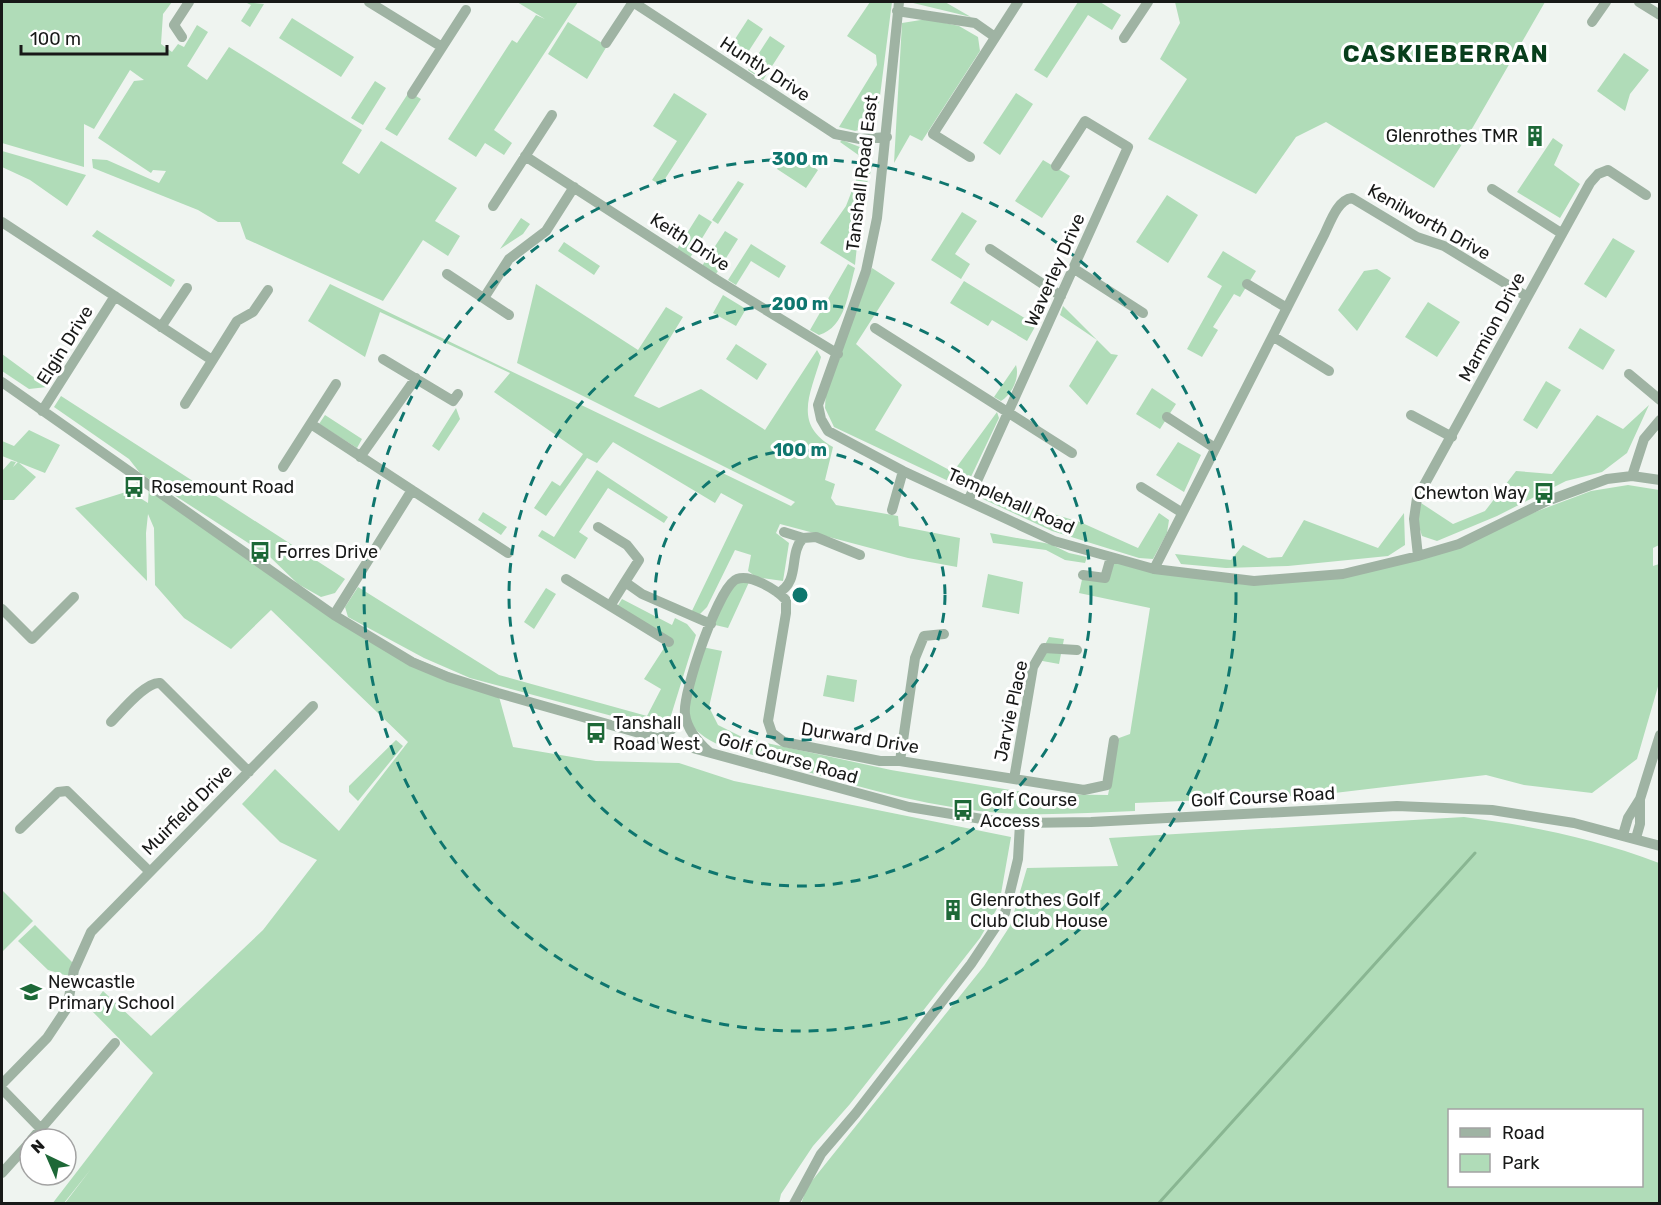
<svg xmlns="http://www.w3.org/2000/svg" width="1661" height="1205" font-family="Rubik,sans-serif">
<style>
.green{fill:#b0dcb8;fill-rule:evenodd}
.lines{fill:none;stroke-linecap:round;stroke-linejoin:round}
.stream{stroke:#89b692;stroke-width:3}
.minor{stroke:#9fb3a3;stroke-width:10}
.ring{fill:none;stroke:#0f766e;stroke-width:3;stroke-dasharray:10 8}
.labels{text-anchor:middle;stroke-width:6;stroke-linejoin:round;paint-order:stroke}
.street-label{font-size:18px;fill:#181918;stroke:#fff}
.poi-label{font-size:18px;fill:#181918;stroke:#fff;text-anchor:start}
.district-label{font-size:24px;font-weight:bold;letter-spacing:1.5px;fill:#083e1c;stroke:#fff}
.centre{fill:#0f766e;stroke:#fff;stroke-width:3}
.ring-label{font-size:18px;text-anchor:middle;font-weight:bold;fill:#0f766e;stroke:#fff;stroke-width:6;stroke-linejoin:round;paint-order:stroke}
</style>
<rect width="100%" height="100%" fill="#eff4f0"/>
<path class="green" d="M2,2h170l-9,12 -2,30 11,8 6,-8 6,3 13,-22 11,7 -21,34 20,14 22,-33 133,83 -20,33 17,11 22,-33 76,47 -22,33 25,15 -12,20 -25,-16 -40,61 -137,-62 -6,-17h-22l-20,-12 -105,-42 -1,-9 15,1 52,23 7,-12 -13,-1 -2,3 -53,-35 36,-57 10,-1 -14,-10 -36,59 -10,-5v43l-82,-24z
M245,2l19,2 -14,23 -9,-6 10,-16z
M517,2h61l-84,128 18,13 -8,12 -19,-12 -9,14 -28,-18 64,-99 5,3 19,-28 9,4z
M870,2h22l-15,117 -3,7 -19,5 -16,-4 38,-62 -1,-10 -29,-19z
M909,2h36l26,15z
M1078,2h22l21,13 -9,15 -24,-15 -41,63 -13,-8z
M1175,2h370l-72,125 -39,61 -108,-66 -30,15 -40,57 -108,-55 39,-60 -27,-20 20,-36z
M292,18l62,39 -13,20 -62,-39z
M748,19l15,10 -22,34 -15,-10z
M927,19l32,7 19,11 2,14 -58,90 -12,-6 -16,28 8,-140z
M568,22l39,24 -20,33 -39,-25z
M770,36l15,10 -22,34 -15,-10z
M1624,53l25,17 -19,24 -5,17 -28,-20z
M375,81l11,7 -23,37 -12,-7z
M409,92l12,7 -24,37 -12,-7z
M674,93l33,21 -46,71 -9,-5 25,-39 -24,-15z
M1016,93l17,11 -33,51 -17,-12z
M1553,138l10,7 -9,20 26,19 -20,34 -43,-26z
M842,140l28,11 3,14 -11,33 -7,67 -35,-22 26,-37 18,-47 -24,-17z
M2,151l84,24 -19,31 -37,-26 -28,-13z
M788,151l30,19 -12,18 -29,-19z
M1043,160l27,16 -28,42 -27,-17z
M738,181l6,3 -26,40 -6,-4z
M1167,195l31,20 -30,48 -32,-21z
M962,212l15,9 -22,33 15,10 -9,15 -30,-19z
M699,214l13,8 -22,36 -13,-9z
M521,218l9,6 -7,10 -23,15z
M97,230l78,50 -4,7 -79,-51z
M725,231l13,8 -22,35 -14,-8z
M1613,238l22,13 -29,47 -22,-14z
M564,242l36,24 -6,9 -36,-24z
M751,244l35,22 -7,12 -28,-17 -15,24 -8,-5z
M1223,251l33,20 -16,26 -6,-3 -21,33 5,3 -16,27 -15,-8 35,-63 -15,-9z
M848,264l7,4c-7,24 -9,59 -36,67l-9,-5z
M872,268l23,15 -39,61 46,41 -27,45 78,42 44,-60 2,6 -30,63 -10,5 -125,-59 -9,-19 1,-20z
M1377,269l14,9 -34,53 -19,-21 26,-39z
M964,281l72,44 -9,16 -35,-21 -4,6 -38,-23z
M330,284l461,222 4,-4 -278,-139 19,-79 102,66 28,-43 17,10 -49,79 25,12 42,-19 64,41 52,-80 4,7c-10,36 -29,67 12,90l-8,33 10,4 -4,14 5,7 62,11 1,10 61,12 -3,29 -49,-9 -128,-34 -4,9 13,10 -6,38 -27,-4 -8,-6 3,-16 -16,-5 -28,57 -7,7 -10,1 53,-110 -22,-12 -6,10 -102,-61 -16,21 -10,-5 -41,58 -12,-8 18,-27 8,5 23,-32 -89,-62 16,-19 -130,-61 -15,45 -57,-36z
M723,295l23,14 -10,17 -23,-13z
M1428,302l32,20 -23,35 -32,-20z
M1063,306l48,48 7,1 -31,50 -18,-19 28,-46 -37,-25z
M1580,328l35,22 -12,20 -35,-22z
M736,344l31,20 -10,16 -31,-21z
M2,354l45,33 -18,2 -27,-18z
M1016,365c4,13 -4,29 -15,36l-7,-4z
M1546,381l15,9 -24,39 -14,-9z
M1152,388l24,16 -16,25 -24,-15z
M61,396l284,183 -10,14 -14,4 -23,-13 -28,-27 -130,-84 -11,-14 -75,-52z
M1649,405l-22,48 -25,19 -36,9 -69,35 -60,25 -15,-5 -5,-16 4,-17 32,21 32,-13 31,-40 36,3 45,-59 26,14z
M456,408l4,11 -21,32 -7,-5z
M325,415l37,24 -5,9 -38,-24z
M29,430l31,15 -15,28 -43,-17v-15l12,5z
M1178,442l23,13 -17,37 -28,-17z
M11,461l5,1 -3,5 5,-5 18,15 -22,23h-12v-29z
M597,470l71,47 -4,6 -56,-35 -29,44 9,6 -13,21 -37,-23 4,-6 12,7z
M980,485l33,17 67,20 58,26 21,-35 10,7 -2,13 -14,26 -14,-1 -87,-27 -69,-32z
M1628,485l31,5v55l-6,3v18l6,-2v119l-22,76 -45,34 -68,-8 -38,-10 -160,19 -11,-2 -15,4 -165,7v8c-52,2 -104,6 -156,0 -89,-11 -177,-41 -262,-67 -12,-6 -28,-16 -29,-31 -1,-13 11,-51 14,-66l20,4 -13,56 9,18 26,13 147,32 144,24 73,1 11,-57 11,-4 20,-126 -71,-15 4,-18 22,3 6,-21 143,24 89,-7 75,-18 173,-65z
M149,486l232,158 117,49 15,54 83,14 83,2 55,18 277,56 -12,68 -19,33 -130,166 -37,42 -32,48 -2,9h-714l26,-34 -27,34 -12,1 101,-131 -63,-64 13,-18 48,45 112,-106 54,-70 -37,-18 -38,-38 33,-35 64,62 69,-89 -137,-132 -40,39 -47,-31 -29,-33 -1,-57 -6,-14 -2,19 1,48 -72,-73 54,-17 19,12z
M483,512l24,15 -6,8 -23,-15z
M1404,513l1,32 -17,11 -100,10 -62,2 -45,-4 -6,-10 56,6 12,-15 25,13 14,-1 22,-37 74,28z
M990,533l60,11 19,9 18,4 -2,6 -20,-3 -19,-10 -53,-7z
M988,574l35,8 -4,32 -37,-7z
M750,580l-22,48 -17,-4 19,-40z
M358,587l141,88 148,41 14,-27 -17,-10 24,-37 -53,-32 7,-11 50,26 3,-7 12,6 9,11 -27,87 -23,3 -176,-47 -46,-20 -76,-41 -3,-10z
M546,588l10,6 -22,35 -10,-7z
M1049,637l15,2 -5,25 -22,-4z
M827,675l30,5 -3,22 -31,-6z
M396,740l7,6 -45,55 -9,-9v-6z
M1464,817c69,9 130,21 195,46v340l-858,1 6,-17 177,-221 26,-40 17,-58 91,-2 -9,-28zM1450,1110h192v76h-192z
M2,890l31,31 -31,31z
M35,925l39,39 -6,12 -20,-6 -30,-29z"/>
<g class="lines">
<path class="stream" d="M1158,1204l317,-351"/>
<path class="minor" d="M369,2l73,45
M633,2l202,132 25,5 27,-2
M899,2l-22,216 -11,53 -48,134 3,14 7,12 75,40 151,70 100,28 100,12 89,-7 75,-18 41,-12 88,-43 60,-22 25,-3 28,4
M1639,2l21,13
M897,11l78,12 20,14
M1592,22l14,-20
M182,37l-8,-12 15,-23
M1124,38l24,-36
M606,43l27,-41
M412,94l54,-84
M525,156l192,124 121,74
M970,157l-37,-23 85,-132
M1492,189l69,44
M493,206l59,-91
M2,222l210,138
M990,249l71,47
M1073,268l70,45
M447,274l62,41
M1247,284l40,24
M484,298l25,-39 37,-28 28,-44
M161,327l26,-39
M875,328l197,125
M1274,337l55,34
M383,359l70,42 5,-7
M1629,374l31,26
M2,382l332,233 78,47 36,15 50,16 180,51 231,63 79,13 32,3 71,-1 306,-16 95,4 82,13 86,23
M185,404l52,-83 16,-9 15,-22
M42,411l73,-115
M1411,415l41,22
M1167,417l48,31
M311,424l197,129
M360,457l56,-79
M283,467l53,-83
M1632,476l12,-37 16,-19
M1141,487l40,25
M968,501l160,-354 -43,-26 -29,45
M892,510l11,-39
M598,527l29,18 12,15 -14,22 17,12 69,30
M784,532l19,6
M1418,556l-4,-37 3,-21 173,-315 8,-9 10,-4 38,25
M1154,569l170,-334c6,-12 13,-35 28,-37l65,39 27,9 82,50
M1083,575l22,3 6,-21
M566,579l103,63
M778,593c23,-12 10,-39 25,-55l13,-1 44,18
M610,606l15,-24
M2,609l30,30 42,-42
M334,615l78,-125
M111,722c10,-10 35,-41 49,-39l89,89
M659,738l8,-4 18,-19
M709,752c-11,-10 -22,-22 -24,-38 -3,-20 34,-129 52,-135 14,-5 40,11 49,21v13l-18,108 4,12 12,9 96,19h20l184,29 23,-5 7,-45
M900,761l15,-103 9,-22 20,-2
M1014,779l19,-112 11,-19 33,2
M20,829l38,-37 9,-1 82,80
M1623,835l5,-17 12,-19 20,-64
M1636,838l4,-14v-24
M2,1084l45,-46 20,-30 7,-38 17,-38 222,-226
M2,1089l39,40
M32,1139l83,-96
M2,1173l28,-31
M794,1204l27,-50 35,-41 115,-149 34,-51 13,-54 2,-36"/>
</g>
<g class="ring">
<circle cx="800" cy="595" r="145"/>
<circle cx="800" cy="595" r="291"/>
<circle cx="800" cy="595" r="436"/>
</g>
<defs>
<symbol id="building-bare" viewBox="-9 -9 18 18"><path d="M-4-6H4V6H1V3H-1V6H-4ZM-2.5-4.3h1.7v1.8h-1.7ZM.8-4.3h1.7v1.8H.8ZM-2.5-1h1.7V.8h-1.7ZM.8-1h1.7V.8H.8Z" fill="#1d6837" stroke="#fff" stroke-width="2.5" paint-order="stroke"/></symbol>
<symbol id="bus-bare" viewBox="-9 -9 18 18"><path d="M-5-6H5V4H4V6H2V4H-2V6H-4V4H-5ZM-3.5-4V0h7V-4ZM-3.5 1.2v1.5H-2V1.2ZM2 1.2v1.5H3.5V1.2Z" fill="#1d6837" stroke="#fff" stroke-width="2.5" paint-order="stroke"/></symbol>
<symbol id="school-bare" viewBox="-9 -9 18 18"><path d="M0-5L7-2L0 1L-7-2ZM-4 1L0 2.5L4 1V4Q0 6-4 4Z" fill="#1d6837" stroke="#fff" stroke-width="2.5" paint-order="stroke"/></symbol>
</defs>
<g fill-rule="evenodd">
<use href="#building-bare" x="1520" y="121" width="30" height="30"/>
<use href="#bus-bare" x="119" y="472" width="30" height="30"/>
<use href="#bus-bare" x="1529" y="478" width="30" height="30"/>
<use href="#bus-bare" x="245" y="537" width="30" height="30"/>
<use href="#bus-bare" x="581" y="718" width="30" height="30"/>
<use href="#bus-bare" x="948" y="795" width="30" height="30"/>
<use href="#building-bare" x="938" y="895" width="30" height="30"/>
<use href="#school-bare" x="16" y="977" width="30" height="30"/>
</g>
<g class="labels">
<g class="street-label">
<text transform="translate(765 69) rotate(33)" y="6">Huntly Drive</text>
<text transform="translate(862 173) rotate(-83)" y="6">Tanshall Road East</text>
<text transform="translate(1429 222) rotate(29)" y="6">Kenilworth Drive</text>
<text transform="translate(690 242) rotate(33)" y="6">Keith Drive</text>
<text transform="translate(1055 270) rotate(-66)" y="6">Waverley Drive</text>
<text transform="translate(1492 327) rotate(-62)" y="6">Marmion Drive</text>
<text transform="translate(65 345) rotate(-58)" y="6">Elgin Drive</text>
<text transform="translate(1011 501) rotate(24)" y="6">Templehall Road</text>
<text transform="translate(1011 711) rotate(-78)" y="6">Jarvie Place</text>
<text transform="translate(860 738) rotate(9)" y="6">Durward Drive</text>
<text transform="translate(788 758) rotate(16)" y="6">Golf Course Road</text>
<text transform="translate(1263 797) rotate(-3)" y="6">Golf Course Road</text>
<text transform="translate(187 810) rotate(-45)" y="6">Muirfield Drive</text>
</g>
<g class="poi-label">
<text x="1518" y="142" text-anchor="end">Glenrothes TMR</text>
<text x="151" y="493">Rosemount Road</text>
<text x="1527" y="499" text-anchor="end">Chewton Way</text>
<text x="277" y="558">Forres Drive</text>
<text x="613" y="729">Tanshall<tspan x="613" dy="21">Road West</tspan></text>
<text x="980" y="806">Golf Course<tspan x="980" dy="21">Access</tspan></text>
<text x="970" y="906">Glenrothes Golf<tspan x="970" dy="21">Club Club House</tspan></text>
<text x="48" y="988">Newcastle<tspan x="48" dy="21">Primary School</tspan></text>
</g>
<g class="district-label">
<text x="1446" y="62">CASKIEBERRAN</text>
</g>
</g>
<circle cx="800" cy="595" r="9" class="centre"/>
<g class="ring-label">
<text x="800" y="165">300 m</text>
<text x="800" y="310">200 m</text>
<text x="800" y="456">100 m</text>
</g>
<rect width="1661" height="1205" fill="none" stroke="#181918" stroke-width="6"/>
<rect x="1448" y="1109" width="195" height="78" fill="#ffffff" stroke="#a3a3a3" stroke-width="1.5"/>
<rect x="1460" y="1128" width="30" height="9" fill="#9fb3a3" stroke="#a3a3a3" stroke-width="1.5"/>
<text x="1502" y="1139" font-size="18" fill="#181918">Road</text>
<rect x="1460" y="1154" width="30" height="18" fill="#b0dcb8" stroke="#a3a3a3" stroke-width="1.5"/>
<text x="1502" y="1169" font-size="18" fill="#181918">Park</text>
<g transform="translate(48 1157) rotate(316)"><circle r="28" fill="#ffffff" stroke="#a3a3a3" stroke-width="1.5"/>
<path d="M0-4.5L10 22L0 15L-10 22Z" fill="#1d6837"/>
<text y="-9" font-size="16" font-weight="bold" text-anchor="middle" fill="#181918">N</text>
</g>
<path d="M21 45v9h146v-9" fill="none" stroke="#181918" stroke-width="3"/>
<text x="30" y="45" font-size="18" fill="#181918" stroke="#ffffff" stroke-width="4.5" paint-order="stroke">100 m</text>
</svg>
